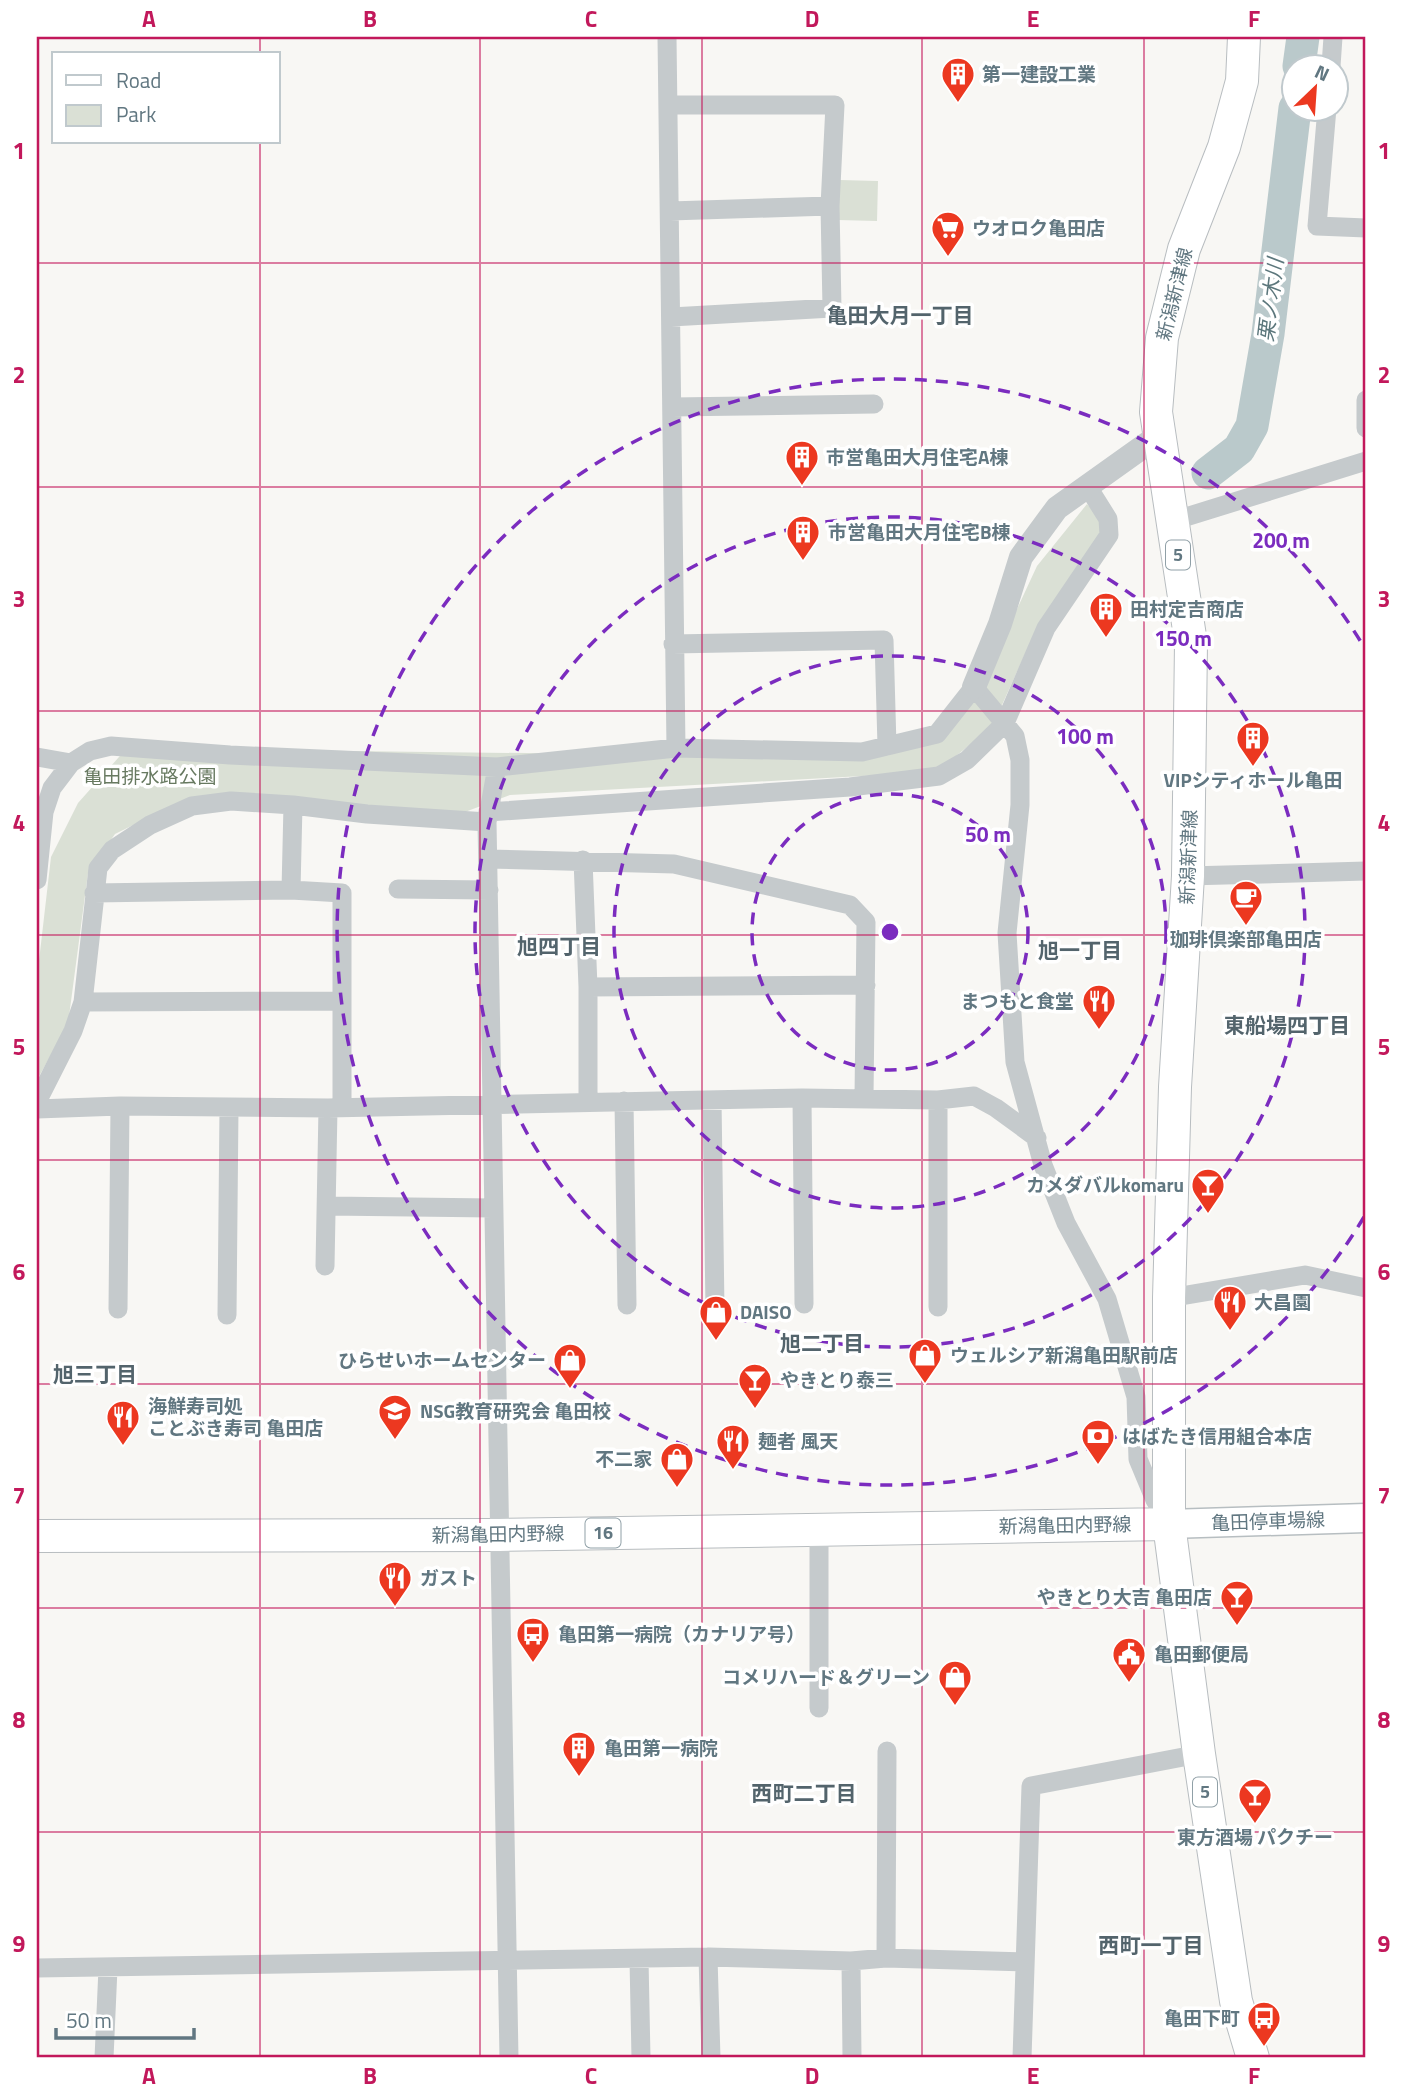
<svg xmlns="http://www.w3.org/2000/svg" width="1403" height="2095" font-family="'Titillium Web','Noto Sans JP',sans-serif">
<style>
.green{fill:#dae0d5}
.lines{fill:none;stroke-linecap:round;stroke-linejoin:round}
.river{stroke:#bac9cb;stroke-width:33}
.secondary-casing{stroke:#b7bec1;stroke-width:31}
.primary-casing{stroke:#b8bdc0;stroke-width:34}
.minor{stroke:#c5cacc;stroke-width:19}
.tertiary{stroke:#c5cacc;stroke-width:24}
.secondary{stroke:#fff;stroke-width:28}
.primary{stroke:#fff;stroke-width:32}
.grid{fill:none;stroke:#c2185b;stroke-width:2;stroke-opacity:0.55}
.ring{fill:none;stroke:#7b2cbf;stroke-width:3.5;stroke-dasharray:12 9}
.labels{text-anchor:middle;stroke-width:7;stroke-linejoin:round;paint-order:stroke}
.shield{fill:#fff;stroke:#90a0a7;stroke-width:2}
.shield-label{font-size:18px;font-weight:bold;fill:#617781}
.poi-label{font-size:19px;font-weight:bold;fill:#617781;stroke:#fff;text-anchor:start}
.street-label{font-size:19px;fill:#617781;stroke:#fff}
.park-label{font-size:19px;fill:#677960;stroke:#fff}
.water-label{font-size:21px;font-style:italic;fill:#5c777c;stroke:#fff}
.neighbourhood-label{font-size:21px;font-weight:bold;fill:#53646c;stroke:#fff}
.centre{fill:#7b2cbf;stroke:#fff;stroke-width:3.5}
.ring-label{font-size:21px;text-anchor:middle;font-weight:bold;fill:#7b2cbf;stroke:#fff;stroke-width:7;stroke-linejoin:round;paint-order:stroke}
.neatline{fill:none;stroke:#c2185b;stroke-width:2.5}
.grid-label{font-size:23px;text-anchor:middle;font-weight:bold;fill:#c2185b}
</style>
<rect width="100%" height="100%" fill="#f8f7f4"/>
<path class="green" d="M840,180l38,1 -1,40 -39,-1z
M1087,504l14,15 -1,20 -61,84 -47,104 -56,45 -426,23 -45,17 -287,-9 -63,31 -27,39 -20,151 -31,56v-102l14,-121 27,-54 57,-64 133,11 588,7 85,-19 43,-58 53,-114z"/>
<g class="lines">
<path class="river" d="M1299,66l4,-29
M1208,473l31,-24 13,-23 16,-92 27,-226"/>
<defs>
<path id="secondary" d="M1169,1524l197,-6"/>
<path id="primary" d="M1244,37l-2,44 -18,66 -40,102 -22,89 -6,74 35,231 -3,233 -13,211 -6,211v226l30,230 37,247 17,57
M37,1536l462,-1 670,-11"/>
</defs>
<use href="#secondary" class="secondary-casing"/>
<use href="#primary" class="primary-casing"/>
<path class="minor" d="M667,37l9,711
M1331,66l2,-29
M669,105h166l-5,101 2,102 -161,9
M1327,108l-10,118 49,2
M670,211l160,-5
M1366,400v28
M672,407l202,-3
M1173,521l193,-60
M673,644l211,-4 3,106
M37,757l34,6
M497,767l-10,55 22,1236
M488,812l362,-25 89,-11 28,-16 38,-37 41,-95 63,-93 -1,-16 -20,-32
M488,859l186,5 176,41 16,17 -2,176
M583,860l5,127v115
M1188,876l178,-5
M37,880l7,-68 8,-24 19,-25 19,-12 21,-5 119,9 267,12 179,-19 186,4 75,-18 37,-47 41,49 5,24v45l-13,128 8,129 28,103 23,58 41,76 29,98 2,62 17,41 10,17
M398,889l91,1
M291,890l2,-85
M94,893l197,-3 51,3v214
M588,987l278,-2
M83,1002l259,-1
M802,1098l2,206
M712,1100l3,209
M938,1100v207
M624,1101l3,204
M37,1102l36,-71 10,-29 15,-134 14,-18 38,-25 42,-19 39,-5 62,4 74,9 120,8
M37,1109l83,-3 208,2 474,-10 136,2 36,-4 22,12 41,30
M328,1206l165,2
M325,1266l3,-158
M1169,1298l136,-23 61,13
M118,1309l2,-203
M227,1315l2,-207
M819,1529v179
M708,1957l3,101
M886,1958l1,-207
M639,1959l2,99
M851,1961l1,97
M37,1968l671,-11 143,4 35,-3 139,4
M104,2058l4,-90
M1022,2058l9,-272 168,-32"/>
<path class="tertiary" d="M974,687l26,-63 21,-67 36,-49 101,-72"/>
<use href="#secondary" class="secondary"/>
<use href="#primary" class="primary"/>
</g>
<path class="grid" d="M260,37v17M480,37v2021M702,37v2021M922,37v2021M1144,37v2021M260,142v1916M37,263h1329M37,487h1329M37,711h1329M37,935h1329M37,1160h1329M37,1384h1329M37,1608h1329M37,1832h1329"/>
<g class="ring">
<circle cx="890" cy="932" r="138"/>
<circle cx="890" cy="932" r="276"/>
<circle cx="890" cy="932" r="415"/>
<path d="M1364 1217A553 553 0 1 1 1364 647"/>
</g>
<defs>
<symbol id="building-pin" viewBox="-11 -11 22 30"><path d="M0 17L-7.5 6A9.5 9.5 0 1 1 7.5 6Z" fill="#ec3820" stroke="#fff"/><path d="M-4-6H4V6H1V3H-1V6H-4ZM-2.5-4.3h1.7v1.8h-1.7ZM.8-4.3h1.7v1.8H.8ZM-2.5-1h1.7V.8h-1.7ZM.8-1h1.7V.8H.8Z" fill="#fff"/></symbol>
<symbol id="supermarket-pin" viewBox="-11 -11 22 30"><path d="M0 17L-7.5 6A9.5 9.5 0 1 1 7.5 6Z" fill="#ec3820" stroke="#fff"/><path d="M-6-5.5h2.5l.6 2H6L4.5 2H-2.5L-4.4-4H-6ZM-1.5 3.2a1.3 1.3 0 1 0 .1 0ZM3 3.2a1.3 1.3 0 1 0 .1 0Z" fill="#fff"/></symbol>
<symbol id="cafe-pin" viewBox="-11 -11 22 30"><path d="M0 17L-7.5 6A9.5 9.5 0 1 1 7.5 6Z" fill="#ec3820" stroke="#fff"/><path d="M-5.5-4.5H6V0H3Q3 3.5 0 3.5H-2.5Q-5.5 3.5-5.5 0ZM3-3.2v2h1.7v-2ZM-6 4.5H4V6H-6Z" fill="#fff"/></symbol>
<symbol id="restaurant-pin" viewBox="-11 -11 22 30"><path d="M0 17L-7.5 6A9.5 9.5 0 1 1 7.5 6Z" fill="#ec3820" stroke="#fff"/><path d="M-5-6h1v4h1v-4h1v4h1v-4h1v5L-1.5 .5V6h-2V.5L-5-1ZM5-6V6H3V1.5H1.5Q1.5-4 5-6Z" fill="#fff"/></symbol>
<symbol id="bar-pin" viewBox="-11 -11 22 30"><path d="M0 17L-7.5 6A9.5 9.5 0 1 1 7.5 6Z" fill="#ec3820" stroke="#fff"/><path d="M-6-5H6L.8 .8V4.5H3.5V6h-7V4.5H-.8V.8Z" fill="#fff"/></symbol>
<symbol id="shop-pin" viewBox="-11 -11 22 30"><path d="M0 17L-7.5 6A9.5 9.5 0 1 1 7.5 6Z" fill="#ec3820" stroke="#fff"/><path d="M-5-2.5h2.3a2.7 3.5 0 0 1 5.4 0H5L5.5 6h-11ZM-1.5-2.5h3a1.5 2.3 0 0 0-3 0Z" fill="#fff"/></symbol>
<symbol id="school-pin" viewBox="-11 -11 22 30"><path d="M0 17L-7.5 6A9.5 9.5 0 1 1 7.5 6Z" fill="#ec3820" stroke="#fff"/><path d="M0-5L7-2L0 1L-7-2ZM-4 1L0 2.5L4 1V4Q0 6-4 4Z" fill="#fff"/></symbol>
<symbol id="bank-pin" viewBox="-11 -11 22 30"><path d="M0 17L-7.5 6A9.5 9.5 0 1 1 7.5 6Z" fill="#ec3820" stroke="#fff"/><path d="M-6-4H6V4H-6ZM0-2.3a2.3 2.3 0 1 0 0 4.6a2.3 2.3 0 1 0 0-4.6Z" fill="#fff"/></symbol>
<symbol id="bus-pin" viewBox="-11 -11 22 30"><path d="M0 17L-7.5 6A9.5 9.5 0 1 1 7.5 6Z" fill="#ec3820" stroke="#fff"/><path d="M-5-6H5V4H4V6H2V4H-2V6H-4V4H-5ZM-3.5-4V0h7V-4ZM-3.5 1.2v1.5H-2V1.2ZM2 1.2v1.5H3.5V1.2Z" fill="#fff"/></symbol>
<symbol id="civic-pin" viewBox="-11 -11 22 30"><path d="M0 17L-7.5 6A9.5 9.5 0 1 1 7.5 6Z" fill="#ec3820" stroke="#fff"/><path d="M-.6-6.5H3V-4.5H.6V-3L4-1V1h2V6H-6V1h2V-1L-.6-3ZM-1.2 2.5V6h2.4V2.5Z" fill="#fff"/></symbol>
</defs>
<g fill-rule="evenodd">
<use href="#building-pin" x="939" y="55" width="38" height="52"/>
<use href="#supermarket-pin" x="929" y="209" width="38" height="52"/>
<use href="#building-pin" x="783" y="438" width="38" height="52"/>
<use href="#building-pin" x="784" y="513" width="38" height="52"/>
<use href="#building-pin" x="1087" y="590" width="38" height="52"/>
<use href="#building-pin" x="1234" y="719" width="38" height="52"/>
<use href="#cafe-pin" x="1227" y="878" width="38" height="52"/>
<use href="#restaurant-pin" x="1080" y="982" width="38" height="52"/>
<use href="#bar-pin" x="1189" y="1166" width="38" height="52"/>
<use href="#restaurant-pin" x="1211" y="1283" width="38" height="52"/>
<use href="#shop-pin" x="697" y="1293" width="38" height="52"/>
<use href="#shop-pin" x="906" y="1336" width="38" height="52"/>
<use href="#shop-pin" x="551" y="1341" width="38" height="52"/>
<use href="#bar-pin" x="736" y="1361" width="38" height="52"/>
<use href="#school-pin" x="376" y="1392" width="38" height="52"/>
<use href="#restaurant-pin" x="104" y="1398" width="38" height="52"/>
<use href="#bank-pin" x="1079" y="1417" width="38" height="52"/>
<use href="#restaurant-pin" x="714" y="1422" width="38" height="52"/>
<use href="#shop-pin" x="658" y="1440" width="38" height="52"/>
<use href="#restaurant-pin" x="376" y="1559" width="38" height="52"/>
<use href="#bar-pin" x="1218" y="1578" width="38" height="52"/>
<use href="#bus-pin" x="514" y="1615" width="38" height="52"/>
<use href="#civic-pin" x="1110" y="1635" width="38" height="52"/>
<use href="#shop-pin" x="936" y="1658" width="38" height="52"/>
<use href="#building-pin" x="560" y="1729" width="38" height="52"/>
<use href="#bar-pin" x="1236" y="1776" width="38" height="52"/>
<use href="#bus-pin" x="1245" y="1999" width="38" height="52"/>
</g>
<g class="labels">
<g class="shield">
<rect x="1166" y="540.5" width="24" height="29" rx="5"/>
<rect x="585.5" y="1518.5" width="35" height="29" rx="5"/>
<rect x="1193" y="1777.5" width="24" height="29" rx="5"/>
</g>
<g class="shield-label">
<text x="1178" y="561">5</text>
<text x="603" y="1539">16</text>
<text x="1205" y="1798">5</text>
</g>
<g class="poi-label">
<text x="982" y="81">第一建設工業</text>
<text x="972" y="235">ウオロク亀田店</text>
<text x="826" y="464">市営亀田大月住宅A棟</text>
<text x="828" y="539">市営亀田大月住宅B棟</text>
<text x="1130" y="616">田村定吉商店</text>
<text x="1253" y="787" text-anchor="middle">VIPシティホール亀田</text>
<text x="1246" y="946" text-anchor="middle">珈琲倶楽部亀田店</text>
<text x="1074" y="1008" text-anchor="end">まつもと食堂</text>
<text x="1184" y="1192" text-anchor="end">カメダバルkomaru</text>
<text x="1254" y="1309">大昌園</text>
<text x="740" y="1319">DAISO</text>
<text x="950" y="1362">ウェルシア新潟亀田駅前店</text>
<text x="546" y="1367" text-anchor="end">ひらせいホームセンター</text>
<text x="780" y="1387">やきとり泰三</text>
<text x="148" y="1413">海鮮寿司処<tspan x="148" dy="22">ことぶき寿司 亀田店</tspan></text>
<text x="420" y="1418">NSG教育研究会 亀田校</text>
<text x="1122" y="1443">はばたき信用組合本店</text>
<text x="758" y="1448">麺者 風天</text>
<text x="652" y="1466" text-anchor="end">不二家</text>
<text x="420" y="1585">ガスト</text>
<text x="1212" y="1604" text-anchor="end">やきとり大吉 亀田店</text>
<text x="558" y="1641">亀田第一病院（カナリア号）</text>
<text x="1154" y="1661">亀田郵便局</text>
<text x="930" y="1684" text-anchor="end">コメリハード＆グリーン</text>
<text x="604" y="1755">亀田第一病院</text>
<text x="1255" y="1844" text-anchor="middle">東方酒場 パクチー</text>
<text x="1240" y="2025" text-anchor="end">亀田下町</text>
</g>
<g class="street-label">
<text transform="translate(1174 294) rotate(-76)" y="7">新潟新津線</text>
<text transform="translate(1188 857) rotate(-88)" y="7">新潟新津線</text>
<text transform="translate(1268 1521) rotate(-2)" y="7">亀田停車場線</text>
<text transform="translate(1065 1525) rotate(-1)" y="7">新潟亀田内野線</text>
<text transform="translate(498 1534) rotate(-1)" y="7">新潟亀田内野線</text>
</g>
<g class="park-label">
<text x="150" y="783">亀田排水路公園</text>
</g>
<g class="water-label">
<text transform="translate(1271 300) rotate(-83)" y="7">栗ノ木川</text>
</g>
<g class="neighbourhood-label">
<text x="900" y="323">亀田大月一丁目</text>
<text x="559" y="954">旭四丁目</text>
<text x="1080" y="958">旭一丁目</text>
<text x="1287" y="1033">東船場四丁目</text>
<text x="822" y="1351">旭二丁目</text>
<text x="95" y="1382">旭三丁目</text>
<text x="804" y="1801">西町二丁目</text>
<text x="1151" y="1953">西町一丁目</text>
</g>
</g>
<circle cx="890" cy="932" r="10" class="centre"/>
<g class="ring-label">
<text x="1281" y="548">200 m</text>
<text x="1183" y="646">150 m</text>
<text x="1085" y="744">100 m</text>
<text x="988" y="842">50 m</text>
</g>
<rect width="1403" height="2095" fill="none" stroke="#ffffff" stroke-width="77"/>
<rect x="52" y="52" width="228" height="91" fill="#ffffff" stroke="#c0c9cd" stroke-width="2"/>
<rect x="66" y="75" width="35" height="10" fill="#ffffff" stroke="#c0c9cd" stroke-width="2"/>
<text x="116" y="88" font-size="21" fill="#617781">Road</text>
<rect x="66" y="105" width="35" height="21" fill="#dae0d5" stroke="#c0c9cd" stroke-width="2"/>
<text x="116" y="122" font-size="21" fill="#617781">Park</text>
<g transform="translate(1315 88) rotate(25)"><circle r="33" fill="#ffffff" stroke="#c0c9cd" stroke-width="2"/>
<path d="M0-5L12 26L0 18L-12 26Z" fill="#ec3820"/>
<text y="-10" font-size="19" font-weight="bold" text-anchor="middle" fill="#617781">N</text>
</g>
<path d="M56 2028v10h138v-10" fill="none" stroke="#617781" stroke-width="3.5"/>
<text x="66" y="2028" font-size="21" fill="#617781" stroke="#ffffff" stroke-width="5" paint-order="stroke">50 m</text>
<rect x="38" y="38" width="1326" height="2018" class="neatline"/>
<g class="grid-label">
<text x="149" y="27">A</text>
<text x="370" y="27">B</text>
<text x="591" y="27">C</text>
<text x="812" y="27">D</text>
<text x="1033" y="27">E</text>
<text x="1254" y="27">F</text>
<text x="19" y="159">1</text>
<text x="1384" y="159">1</text>
<text x="19" y="383">2</text>
<text x="1384" y="383">2</text>
<text x="19" y="607">3</text>
<text x="1384" y="607">3</text>
<text x="19" y="831">4</text>
<text x="1384" y="831">4</text>
<text x="19" y="1055">5</text>
<text x="1384" y="1055">5</text>
<text x="19" y="1280">6</text>
<text x="1384" y="1280">6</text>
<text x="19" y="1504">7</text>
<text x="1384" y="1504">7</text>
<text x="19" y="1728">8</text>
<text x="1384" y="1728">8</text>
<text x="19" y="1952">9</text>
<text x="1384" y="1952">9</text>
<text x="149" y="2084">A</text>
<text x="370" y="2084">B</text>
<text x="591" y="2084">C</text>
<text x="812" y="2084">D</text>
<text x="1033" y="2084">E</text>
<text x="1254" y="2084">F</text>
</g>
</svg>
